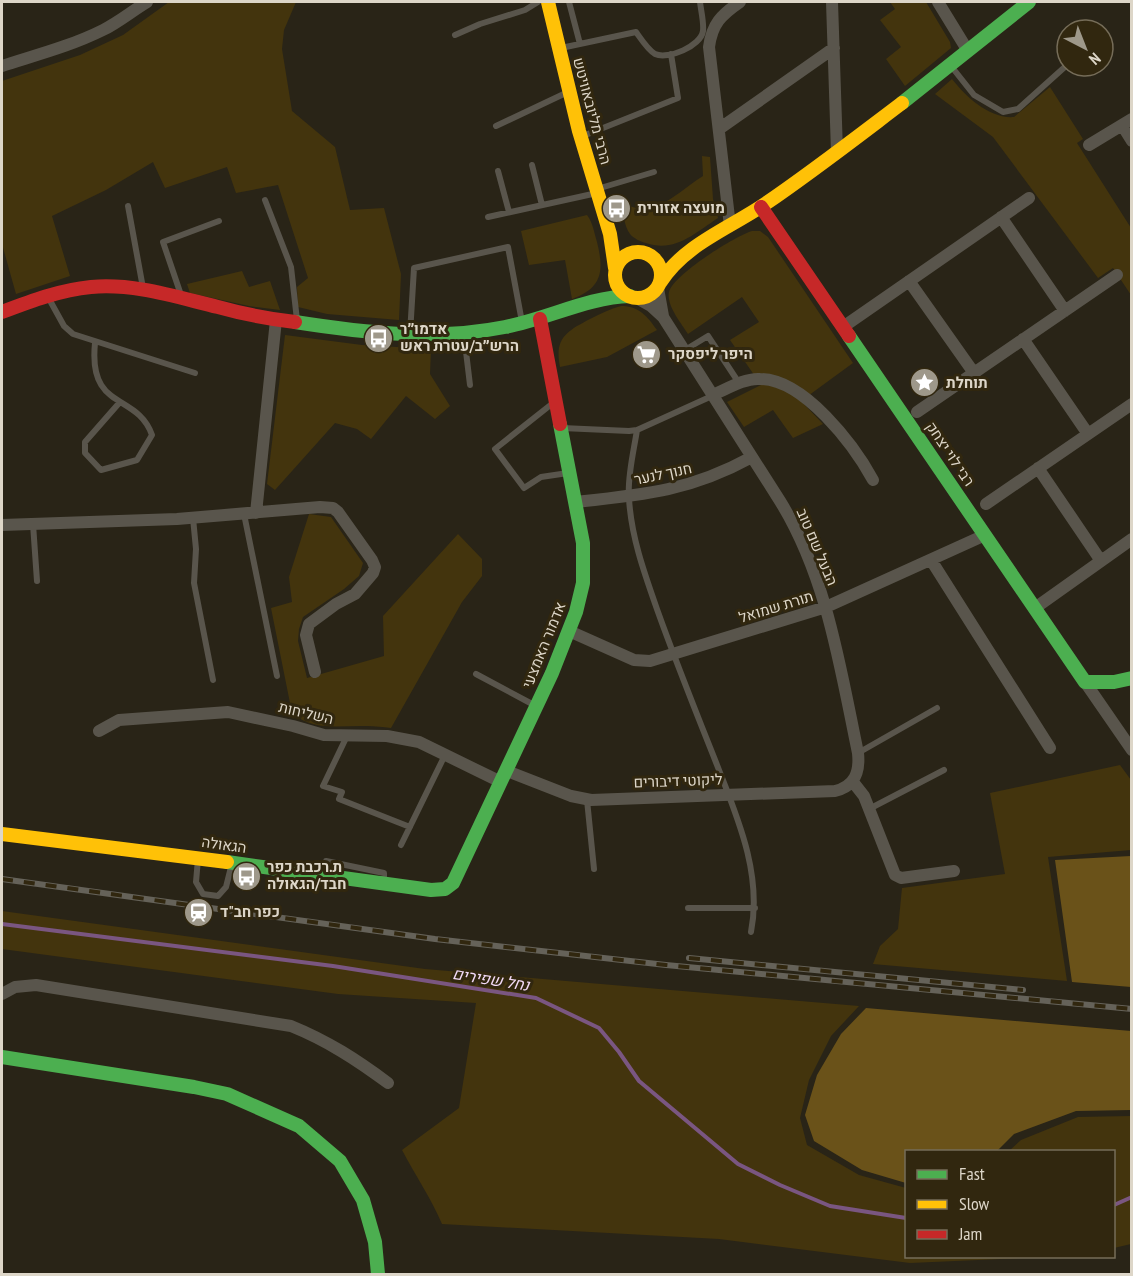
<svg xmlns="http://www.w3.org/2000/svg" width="1133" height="1276" font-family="'PT Sans Narrow',Heebo,sans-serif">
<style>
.green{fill:#43340d}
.forest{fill:#6a5219}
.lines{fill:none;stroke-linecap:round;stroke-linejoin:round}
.stream{stroke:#7a5681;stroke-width:4}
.lane{stroke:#59554c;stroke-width:6}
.street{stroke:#59554c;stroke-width:12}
.fast{stroke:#4caf50;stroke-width:14}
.slow{stroke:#ffc107;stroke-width:14}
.jam{stroke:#c62828;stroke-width:14}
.rail-casing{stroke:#656259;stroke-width:6}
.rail{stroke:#31270f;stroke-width:4;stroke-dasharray:11;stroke-linecap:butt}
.labels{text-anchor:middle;stroke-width:6;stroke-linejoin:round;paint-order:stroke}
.street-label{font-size:15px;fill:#ddd6c8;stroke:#31270f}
.poi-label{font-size:15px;font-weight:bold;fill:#ddd6c8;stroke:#31270f;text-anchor:start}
.water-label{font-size:16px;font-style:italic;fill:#f2daf7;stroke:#31270f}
</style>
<rect width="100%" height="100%" fill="#292417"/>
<path class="green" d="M169,2h127l-12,28 -2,19 10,62 43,36 15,63 34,-2 17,66 -2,46 -72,-6 -29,-7 -1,-20 11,-9 -30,-93 -42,8 -9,-26 -62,21 -12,-26 -47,28 -54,26 18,60 -54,18 -14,-50v-163l78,-26 43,-20z
M890,2h36l24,40 1,6 -46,38 -19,-27 15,-12 -21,-27 15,-11z
M952,79c14,18 38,40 62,38l36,-30 33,52 -6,4 54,85v67l-18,-27 -15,10 -105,-141 -58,-43z
M702,156l8,1 3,42 5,19c-23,15 -43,35 -72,25 -5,-1 -13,-5 -16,-9 -6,-8 -7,-23 -10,-32 34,19 56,-9 83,-26z
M587,215c6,8 7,17 10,27 7,28 6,46 -25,57l-7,-39 -36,5 -8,-34z
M752,231h8l8,6 85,126 -52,38 22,23 -30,14 -20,-28 -29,17 -17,-25 34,-17 -31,-45 29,-18 -17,-25 -54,37c-7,-11 -22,-29 -19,-42 4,-17 66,-56 83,-61z
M242,271l7,16 21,-6 10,29 -31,-4 -59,-13 -3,-9z
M621,306c18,0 26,10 36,24l-50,27 -47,10c-6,-29 7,-36 30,-48 10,-5 20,-10 31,-13z
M285,335l77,10 69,4 -1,25 20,32 -15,13 -29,-23 -35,43 -14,-10 -22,-6 -60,67 -8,-6z
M309,514l22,3 32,46 -4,13 -15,13 -41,28 -4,12 -1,12 9,37 77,-22 -1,-40 75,-82 24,25v17l-20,26 -71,126c-8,-1 -16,-2 -24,-2 -26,-1 -53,6 -75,-13l-21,-105 21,-6 -3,-25z
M1120,765l11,15v70l-83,7 19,124 -194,-17 7,-18 18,-17 4,-41 103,-14 -15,-81z
M2,911l423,58 434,37 -28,30 -22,44 -9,38 7,27 52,30 47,13v68l140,1 -136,6 -191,-24 -277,-15c-11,-26 -27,-49 -40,-74l57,-42 17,-105 -138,-9 -336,-45z
M1131,1116v128l-17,4v-96l-105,-1 12,-11 57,-23z"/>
<path class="forest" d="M1131,856v131l-59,-5 -17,-122z
M866,1008l265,23v79l-55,1 -62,23 -17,17 -91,1v31l-44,-13 -48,-29 -9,-26 12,-40 24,-41z"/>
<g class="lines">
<path class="stream" d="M2,924l331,42 203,32 63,30 20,24 20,29 99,83 42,21 50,21 76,12
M1114,1205l18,-8"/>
<path class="lane" d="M569,2l11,42
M455,35l25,-11 45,-14 13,-8
M561,48l75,-16c5,7 12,18 19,22 13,6 46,-8 48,-23 1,-9 -2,-20 -3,-29
M951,66l23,29 29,17 15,-3 49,-44
M496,126l72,-34
M583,136l95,-38 -7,-44
M532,165l10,40
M498,171l11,41
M597,189l57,-17
M265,200l26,67 6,53
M128,206l15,82
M488,217l109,-24
M181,295l-18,-53 56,-21
M48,297l16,29 9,8 122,39
M410,334l4,-66 94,-21 14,75
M464,335l6,50
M95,343c-7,69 42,49 57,92l-15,25 -36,10 -16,-17v-11l35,-40
M685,350l23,-14 31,47
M553,403l-58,46 29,39 17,-11 27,-4
M562,428l67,3 8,-1 75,-34
M637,430c-3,20 -10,47 -8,68 2,39 16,77 29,114 19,53 40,105 61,158 20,51 43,106 32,162
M244,514l33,162
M193,518l3,31 -2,34 19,97
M33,524l4,57
M476,674l58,31
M347,736l-24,50 19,6 -3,7 71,28
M858,753l79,-45
M587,800l7,69
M869,809l75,-39
M401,845l44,-90
M198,859l-2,23 7,12 15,2 8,-9 6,-24
M326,861l58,12v9
M688,908h67"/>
<path class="street" d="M832,2l5,150
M938,2l30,49
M2,66c34,-11 69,-20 101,-36 16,-8 29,-19 44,-28
M1122,125l10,16
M719,129l115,-81
M1089,145l43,-26
M1001,217l64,94
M730,226l-21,-179c3,-23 12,-32 31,-45
M909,281l65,92
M658,288l5,28
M843,327l186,-129
M1023,339l65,95
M713,395c14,-6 31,-17 47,-16 44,0 94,66 113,101
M917,412l200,-137
M1038,468l63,93
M575,502c69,-7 115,-11 177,-45
M986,504l146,-100
M256,513l20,-193
M2,525l175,-6 143,-12 13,1 5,4 34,48 3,7 -2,6 -18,21 -19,10 -27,20 -3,11 9,37
M931,560l119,188
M1035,608l97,-69
M569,631l65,29 16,1 176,-54 159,-72
M1085,682l47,68
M99,731l20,-11 109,-8 65,14 31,9 63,1 32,6 82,40
M507,771l64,25 20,4 244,-9c20,-5 25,-19 23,-38 -18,-86 -31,-176 -78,-252l-117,-184 -12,-11 -16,-9
M853,782l11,14 31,79 6,3 53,-7
M2,994l13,-7 21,-2 255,41c37,15 66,34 97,57"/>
<path class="fast" d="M902,103l127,-101
M295,322c70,11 140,19 210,5 42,-8 83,-30 125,-31
M849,336l236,346h29l18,-4
M227,862l204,28 14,-1 8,-6 99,-210 24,-61 7,-29v-40l-23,-119
M2,1057l192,30 33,7 72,32 41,35 23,39 12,42 3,32"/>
<path class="slow" d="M548,2l31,129 31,103 5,34
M615 275a23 23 0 1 1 46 0a23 23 0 1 1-46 0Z
M660,283c23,-38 70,-55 105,-79 47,-32 92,-67 137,-101
M2,834l225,28"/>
<path class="jam" d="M761,207l88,129
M2,312c29,-11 58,-22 89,-25 43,-4 85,10 127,20 25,7 51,12 77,15
M540,319l20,105"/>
<defs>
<path id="rail" d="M2,879l433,60 231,26 466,44
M689,958l334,32"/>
</defs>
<use href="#rail" class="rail-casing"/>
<use href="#rail" class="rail"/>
</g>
<defs>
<symbol id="bus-disc" viewBox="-11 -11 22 22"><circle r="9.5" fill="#9e988a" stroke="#31270f"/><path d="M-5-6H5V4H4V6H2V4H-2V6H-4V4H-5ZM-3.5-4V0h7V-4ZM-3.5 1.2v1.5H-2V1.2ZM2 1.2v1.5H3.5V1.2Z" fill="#fff"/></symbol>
<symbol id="supermarket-disc" viewBox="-11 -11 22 22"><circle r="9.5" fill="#9e988a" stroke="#31270f"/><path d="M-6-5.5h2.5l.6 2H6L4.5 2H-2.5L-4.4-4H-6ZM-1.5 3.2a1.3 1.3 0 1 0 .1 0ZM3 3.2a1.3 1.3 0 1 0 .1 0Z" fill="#fff"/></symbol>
<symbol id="sight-disc" viewBox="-11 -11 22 22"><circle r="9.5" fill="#9e988a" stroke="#31270f"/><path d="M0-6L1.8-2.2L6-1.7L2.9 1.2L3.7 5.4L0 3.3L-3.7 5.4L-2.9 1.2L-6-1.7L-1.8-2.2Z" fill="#fff"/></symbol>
<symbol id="station-disc" viewBox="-11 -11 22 22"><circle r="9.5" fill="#9e988a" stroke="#31270f"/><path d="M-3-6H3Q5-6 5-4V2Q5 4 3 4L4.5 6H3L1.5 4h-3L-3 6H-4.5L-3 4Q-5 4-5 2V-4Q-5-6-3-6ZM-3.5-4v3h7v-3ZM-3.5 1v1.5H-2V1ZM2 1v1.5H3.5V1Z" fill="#fff"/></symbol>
</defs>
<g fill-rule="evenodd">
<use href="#bus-disc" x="600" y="192" width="33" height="33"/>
<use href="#bus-disc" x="362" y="322" width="33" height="33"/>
<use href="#supermarket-disc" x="630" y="338" width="33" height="33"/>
<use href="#sight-disc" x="908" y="366" width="33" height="33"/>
<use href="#bus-disc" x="230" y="860" width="33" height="33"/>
<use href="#station-disc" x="182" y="896" width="33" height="33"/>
</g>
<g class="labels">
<g class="street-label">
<text transform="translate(592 111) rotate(75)" y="5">הרבי מליובאוויטש</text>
<text transform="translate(950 454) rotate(56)" y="5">רבי לוי יצחק</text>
<text transform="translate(663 474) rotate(-12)" y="5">חנוך לנער</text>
<text transform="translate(817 547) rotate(67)" y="5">הבעל שם טוב</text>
<text transform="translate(776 607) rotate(-17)" y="5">תורת שמואל</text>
<text transform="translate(544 645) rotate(-68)" y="5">אדמור האמצעי</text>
<text transform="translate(306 713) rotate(13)" y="5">השליחות</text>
<text transform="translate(678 781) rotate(-2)" y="5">ליקוטי דיבורים</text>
<text transform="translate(224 845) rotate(8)" y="5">הגאולה</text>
</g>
<g class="poi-label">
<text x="637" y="213">מועצה אזורית</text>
<text x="400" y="334">אדמו״ר<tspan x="400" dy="17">הרש״ב/עטרת ראש</tspan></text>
<text x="668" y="359">היפר ליפסקר</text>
<text x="946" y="388">תוחלת</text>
<text x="267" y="872">ת.רכבת כפר<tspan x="267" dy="17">חבד/הגאולה</tspan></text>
<text x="220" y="917">כפר חב"ד</text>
</g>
<g class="water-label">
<text transform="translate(491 979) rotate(9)" y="6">נחל שפירים</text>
</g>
</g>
<rect width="1133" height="1276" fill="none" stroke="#ddd6c8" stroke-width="6"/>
<rect x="905" y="1150" width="210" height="108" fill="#31270f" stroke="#766d59" stroke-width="1.5"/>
<rect x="917" y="1170" width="30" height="9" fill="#4caf50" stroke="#766d59" stroke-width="1.5"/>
<text x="959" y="1180" font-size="18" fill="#ddd6c8">Fast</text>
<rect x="917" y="1200" width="30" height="9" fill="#ffc107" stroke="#766d59" stroke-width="1.5"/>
<text x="959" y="1210" font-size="18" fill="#ddd6c8">Slow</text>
<rect x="917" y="1230" width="30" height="9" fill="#c62828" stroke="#766d59" stroke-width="1.5"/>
<text x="959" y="1240" font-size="18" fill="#ddd6c8">Jam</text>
<g transform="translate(1085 48) rotate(138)"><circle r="28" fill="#31270f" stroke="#766d59" stroke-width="1.5"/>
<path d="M0-4.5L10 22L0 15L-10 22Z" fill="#9e988a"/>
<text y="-9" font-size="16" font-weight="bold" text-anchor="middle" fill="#ddd6c8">N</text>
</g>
</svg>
